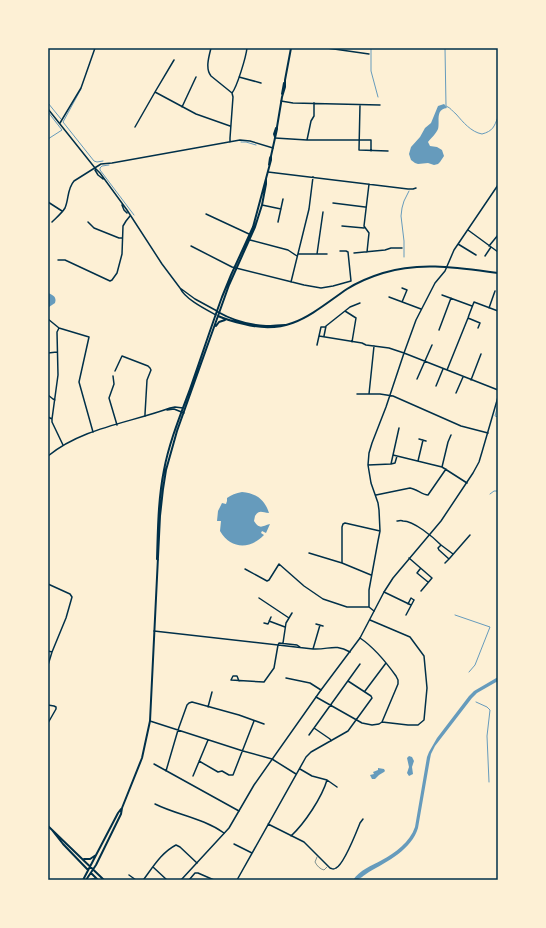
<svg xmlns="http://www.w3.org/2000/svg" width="546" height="928" font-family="Manrope,sans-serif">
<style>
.water{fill:#669bbc}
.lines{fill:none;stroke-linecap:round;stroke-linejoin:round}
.stream{stroke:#669bbc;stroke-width:1}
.service{stroke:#003049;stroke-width:0.5}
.minor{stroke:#003049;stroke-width:1.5}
.tertiary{stroke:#003049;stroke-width:1.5}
.secondary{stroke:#003049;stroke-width:2}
.neatline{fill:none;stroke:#003049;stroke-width:1.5}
</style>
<rect width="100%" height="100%" fill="#fdf0d5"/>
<path class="water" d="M444,104l1,1 2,3c-12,1 -7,14 -9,21 -2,5 -7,9 -10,13l2,4 7,1 5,3 2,6 -4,6 -2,2 -4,1 -6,-2 -10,1 -3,-1 -4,-3 -2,-6 2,-7 9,-10 5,-9 6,-5 7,-17z
M48,293c5,2 9,4 7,10l-6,4h-1z
M242,492c14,1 23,8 27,21 -7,0 -9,-4 -14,3l-1,5c6,9 8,5 16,3l-4,9 -4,-2 -1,2 3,2c-13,14 -33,15 -44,-4l1,-10h-4l1,-10 4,-8 4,1 1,-3v-3c4,-3 9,-5 15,-6z
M498,677v4l-21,12 -5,5 -37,48 -4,8 -1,5 -12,69c-6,21 -31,34 -49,44 -5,3 -9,8 -16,8 7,-10 18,-14 29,-20 13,-7 28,-18 33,-33l12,-70 2,-5 8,-14 32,-42 5,-5z
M409,756l3,1 2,4 -2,6 1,7 -4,2 -2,-3 2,-6 -2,-9z
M378,768l6,1 1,2 -1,1 -5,3 -4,4h-3l-2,-4 4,-1 -1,-2 5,-2z"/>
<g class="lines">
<path class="stream" d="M371,48v23l7,26
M445,48l1,58c5,2 6,5 10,8 7,8 15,18 26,20 11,-3 12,-7 16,-17
M81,89l-18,33 31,39 3,1 6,-1
M48,103l13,16
M48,112l14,18 -14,9
M241,142h5l10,3
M109,165l-7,1 -2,2v2l34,45
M404,257v-16l-3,-25 1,-8 2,-7 5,-10
M498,405l-3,11 3,1
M490,494l4,-3h4
M455,615l35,12 -15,38 -6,7
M476,702l11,5 3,3 -3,26 2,46"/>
<path class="service" d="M317,857l-2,5c2,4 5,7 9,8l3,-3"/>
<path class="minor" d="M211,48c-2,8 -6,21 0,28l21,17
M327,48l42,6
M239,77l22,6
M155,92l41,22 34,12
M281,101l12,2 87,2
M360,105l-1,45 29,1
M182,107l14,-30
M60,123l21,-35 14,-40
M135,127l20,-35 19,-32
M275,138l32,2h64v11
M307,140l4,-19 3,-5v-13
M230,142v-4l3,-41 -1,-4c5,-6 14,-36 15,-45
M268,172l140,17h5l3,-1
M48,202l14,9
M333,203l32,4
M262,205l19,4
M206,214l43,20
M52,222c4,-4 10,-9 13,-14 4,-9 2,-19 9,-27l27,-17 11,-1 128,-23 10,1 23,7
M88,222l6,6 25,10h3
M278,222l5,-23
M342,226l22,2
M468,230l30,22
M250,240l38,10 9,6
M458,244l18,11
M191,246l41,21 72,18 17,3 12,-2 18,-5 -3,-29 -2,-1h-6
M489,246l9,-11
M367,252l2,-19 -5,-7 5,-42
M354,253l31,-3 6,-2h11
M298,254h29
M317,254l6,-42
M485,256l6,-9
M58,260h7l45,21 2,-1 5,-7 5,-19 1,-28 3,-5 4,-5
M291,282l18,-73 4,-32
M402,288l5,2 -5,12
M442,295l30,11
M389,297l32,12
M489,308l6,-17
M345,311l11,7 -4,24
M468,318l12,5 -2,5
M48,319l11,9 30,9 -10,45 14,50
M59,328l-2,4 1,43 -6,44v3l11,23
M439,330l12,-32
M319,336l43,7 4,2 23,3 15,5 94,37
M324,336l2,-10 24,-19 10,-4
M317,345l4,-18h5
M48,353l9,-1
M447,370l21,-52 1,-3 5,-13 24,9
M115,371l7,-15 26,10 2,2 1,2 -4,10 -2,34v2
M113,376l1,8 -5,14 8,27
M417,379l15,-34
M471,380l10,-26
M436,386l7,-17
M456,393l7,-16
M357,394h23l13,2 68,30 27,7
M369,394l5,-48
M48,395l5,4 2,1
M48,417l4,2
M419,439l7,2
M393,455l6,-27
M418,461l5,-21
M391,464l4,-1 2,-7
M368,465l23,-1 2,-9 49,12 25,16
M442,467l6,-25 3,-7
M376,495l34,-7c7,1 12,7 18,7l18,-26
M397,521c2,0 4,-1 6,0 11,0 30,16 38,24l-3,3 1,2 10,9 21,-24
M441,545l12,9
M309,553l33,10 29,12
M409,558l23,20 -11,13
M342,563v-36l1,-3 2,-1 35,8
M445,563l4,-4
M245,569l22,12 2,-1 10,-16 25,22 19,13 24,8h22
M420,569l-3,4 11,9
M48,584l22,10 2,3 -6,21 -14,34 -4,13
M384,592l27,13
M259,598l30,20
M408,604l3,-6 3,2
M374,611l-5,-4v-17l9,-49 2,-10 -1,-21 -1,-7 -7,-20 -3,-18 1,-12 3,-10 14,-36 18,-54 12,-33 19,-37 10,-12 9,-21 44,-65
M406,615l8,-15
M269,621l16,6
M264,623l4,1 3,-7
M316,624l7,2
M154,631l159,18c16,1 22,-6 37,3
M360,638c15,10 26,24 36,38l2,4v4l-16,38
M283,643l3,-20 6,-10
M278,645l1,-2 18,2 3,2
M313,649l7,-24
M48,651l4,1
M286,678l24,5 11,7
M239,681l-2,-5h-4l-2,4 33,2 10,-14 4,-23
M365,691l21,-28
M316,697l46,26 10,2 7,-1 3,-2 26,3h10l6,-5 3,-32 -3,-32 -14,-19 -40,-17
M48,705l6,1 2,1v2l-8,14
M208,707l4,-15
M150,721l93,30 29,8 24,15
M314,728l16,11 1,2
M309,735l51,-71
M199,761l19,11 4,-1 7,4h4l21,-54
M154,764l85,47
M300,769l12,7 15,4 10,7
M166,771l12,-41 9,-25 2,-2 3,-1 47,13 25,9
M193,776l15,-36
M155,804c22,11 48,14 69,29
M268,824l36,18 26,26c3,1 3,2 6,0 8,-4 20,-35 24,-45l3,-4
M291,836c14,-13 31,-39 36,-56
M234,844l18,9
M153,867l14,13
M129,875l7,5
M144,879c9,-12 18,-27 32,-34l4,2 17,16
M189,880l6,-7h3l16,7
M237,880l69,-123 5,-5 37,-21 24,-33 -1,-2 -23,-15"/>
<path class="tertiary" d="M48,109l47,59 5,5 27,37 35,54 18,24c5,11 25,21 36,27
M95,170l3,5 5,4
M122,205l2,5 3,3
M180,288l15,11 22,12
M167,410l7,-1 10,4
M48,456c34,-28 81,-33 122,-48l5,-1 8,1
M181,880l48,-52 25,-43 67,-95 39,-52 24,-46 9,-14 48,-57 32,-48 6,-11 3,-10 16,-55"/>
<path class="secondary" d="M282,94l2,-11
M275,137l-1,-3 2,-6
M269,165l1,-7 1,-2
M218,312c14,8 32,13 48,14 7,0 13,-1 19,-1
M218,316c9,4 17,6 26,8 46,12 68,-11 103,-35 11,-7 23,-12 36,-16 37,-12 77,-5 115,0
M216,326l3,-4 6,-2
M158,560l-1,-1c1,-30 1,-59 7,-89 5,-27 16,-54 26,-81 11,-31 21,-62 32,-92l9,-22 22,-48 18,-67v-4l6,-27v-2l5,-30 3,-10v-7l6,-32
M48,826l56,54
M52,830l11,14 25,26
M84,859h6l6,-4
M91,873l7,7
M83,880l35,-67 3,-4
M86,880l10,-15 25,-51 1,-6 20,-50 8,-37 10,-205 3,-27 3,-19 11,-39 52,-146 26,-58 7,-22 4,-21v-5
M89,880l6,-1 3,1"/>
</g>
<rect width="546" height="928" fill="none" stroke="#fdf0d5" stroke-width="98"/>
<rect x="49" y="49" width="448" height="830" class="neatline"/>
</svg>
